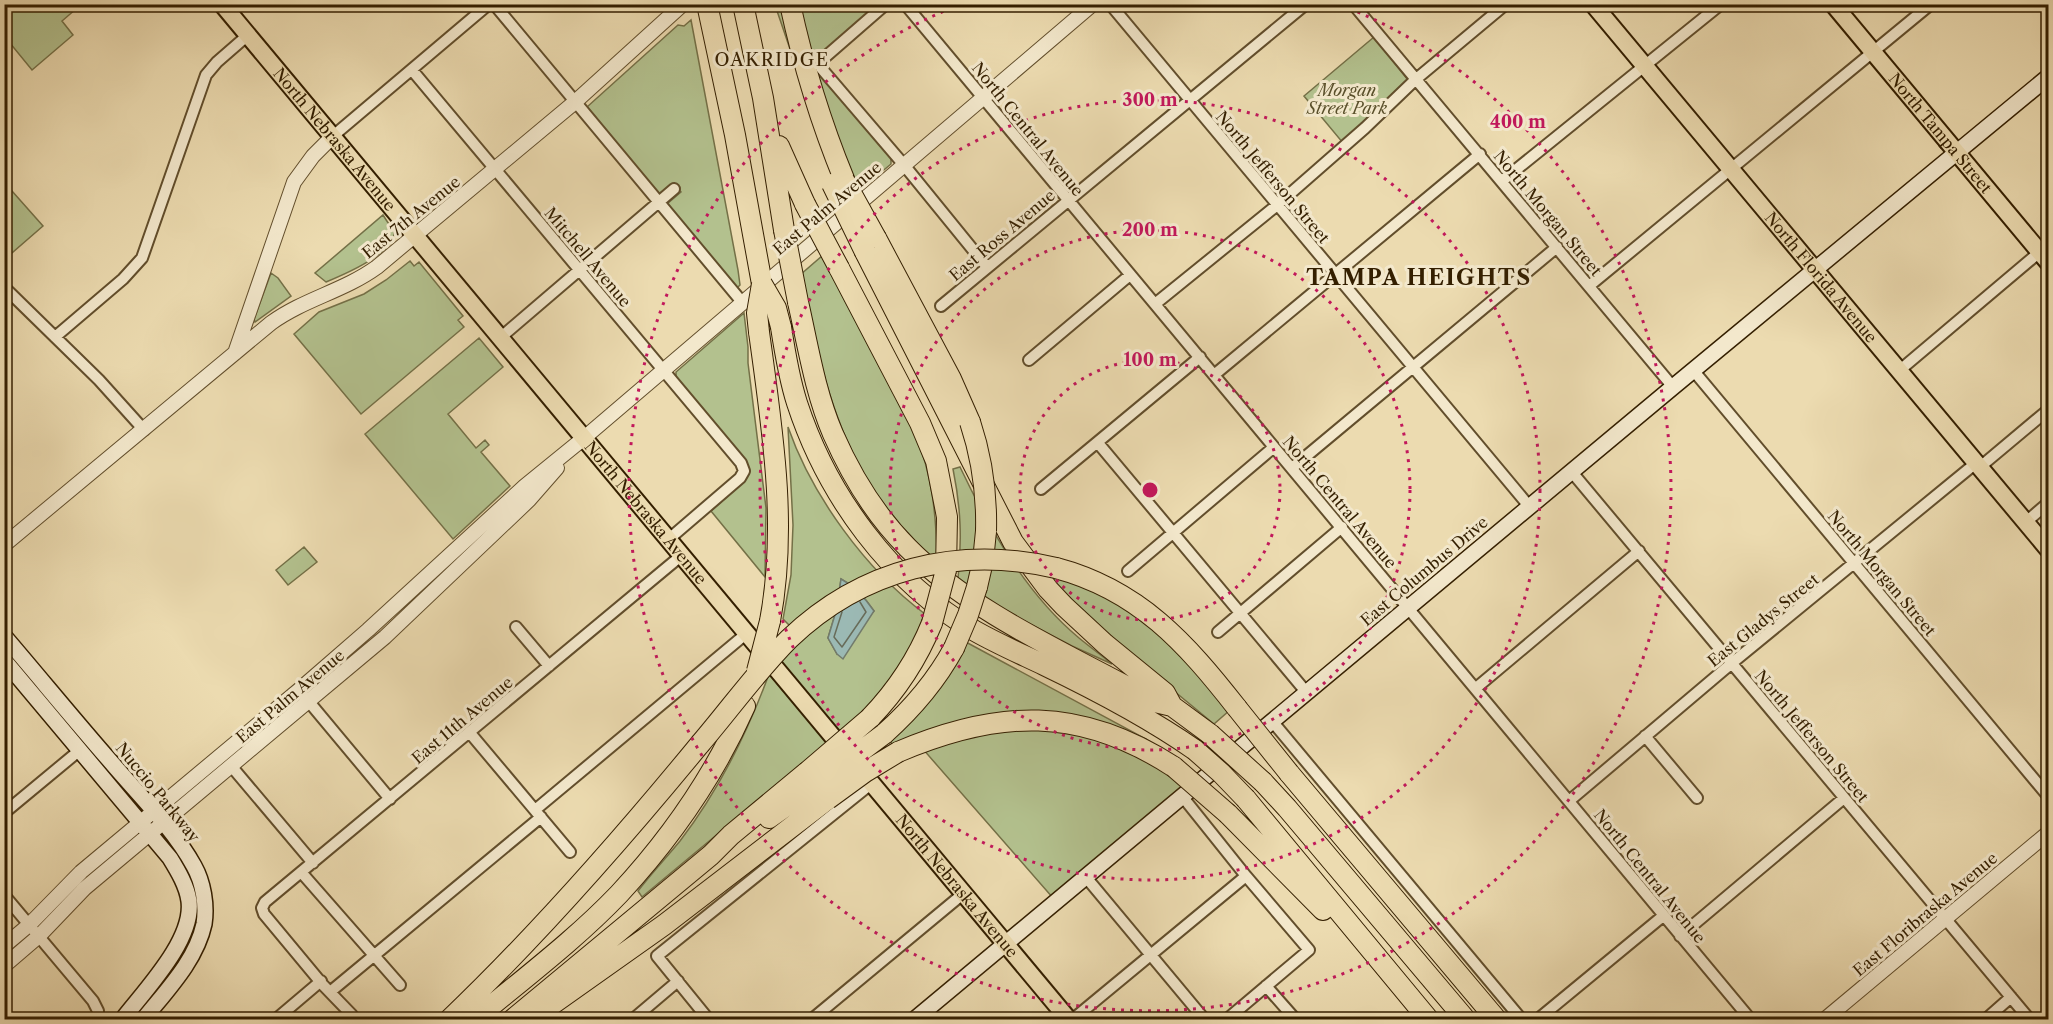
<svg xmlns="http://www.w3.org/2000/svg" width="2053" height="1024" font-family="'Libre Caslon Text',serif">
<style>
.green{fill:#b3c18e;stroke:#747047;stroke-width:1.5;fill-rule:evenodd}
.water{fill:#9bb9b4;stroke:#727b6c;stroke-width:1.5}
.lines{fill:none;stroke-linecap:round;stroke-linejoin:round}
.shore{stroke:#686c5a;stroke-width:1.5}
.minor-casing{stroke:#624e2c;stroke-width:14}
.tertiary-casing{stroke:#624e2c;stroke-width:16}
.secondary-casing{stroke:#341f00;stroke-width:18}
.primary-casing{stroke:#341f00;stroke-width:20}
.motorway-casing{stroke:#341f00;stroke-width:22}
.minor{stroke:#f3e8cc;stroke-width:10}
.tertiary{stroke:#f3e8cc;stroke-width:14}
.secondary{stroke:#f3e8cc;stroke-width:15}
.primary{stroke:#ecdbb0;stroke-width:16}
.motorway{stroke:#ecdbb0;stroke-width:20}
.motorway-bridge-casing{stroke:#341f00;stroke-width:22;stroke-linecap:butt}
.motorway-bridge{stroke:#ecdbb0;stroke-width:20}
.ring{fill:none;stroke:#c2185b;stroke-width:3;stroke-dasharray:3 6}
.labels{text-anchor:middle;stroke-width:6;stroke-linejoin:round;paint-order:stroke}
.park-label{font-size:16px;font-style:italic;fill:#5a502b;stroke:#f3e8cc}
.street-label{font-size:16px;fill:#341f00;stroke:#f3e8cc}
.neighbourhood-label{font-size:18px;letter-spacing:1.5px;fill:#341f00;stroke:#f3e8cc}
.district-label{font-size:22px;font-weight:bold;letter-spacing:1.5px;fill:#341f00;stroke:#f3e8cc}
.centre{fill:#c2185b;stroke:#f3e8cc;stroke-width:3}
.ring-label{font-size:18px;text-anchor:middle;font-weight:bold;fill:#c2185b;stroke:#f3e8cc;stroke-width:6;stroke-linejoin:round;paint-order:stroke}
</style>
<rect width="100%" height="100%" fill="#ecdbb0"/>
<filter id="stains"><feTurbulence type="fractalNoise" baseFrequency=".00333" numOctaves="4"/><feColorMatrix values="0 0 0 0 .2 0 0 0 0 .09 0 0 0 0 .02 0 0 0 .5 -.17"/></filter>
<radialGradient id="worn" r=".72"><stop offset=".6" stop-color="#630" stop-opacity="0"/><stop offset="1" stop-color="#630" stop-opacity=".3"/></radialGradient>
<path class="green" d="M4,5h69l3,4 -14,12 11,14 -41,35 -27,-33z
M775,5h104l-66,55 3,7 75,90v7l-37,31 -50,-105z
M691,20l47,250 2,15 -3,3 -70,-84 14,-12 -8,-9 -14,11 -72,-87 91,-82 6,1z
M1374,37l34,43 -65,63 -39,-47z
M4,182l39,44 -38,33h-1z
M383,215l11,17c1,21 -51,43 -68,50l-11,-9z
M822,256l94,180c16,39 20,77 21,120h-8c-22,-23 -45,-46 -61,-74 -38,-64 -52,-136 -68,-207z
M410,261l4,5 5,-4 44,54 -5,4 6,7 -103,87 -67,-80 25,-22 45,-18 22,-14z
M271,273l7,5 13,18 -36,26 -1,-3z
M744,313l4,34v16l18,145 -1,69 -54,-66 30,-27 5,-7v-14l-70,-85v-6z
M479,338l24,29 -55,47 28,34 9,-8 4,5 -8,7 29,34 -57,53 -88,-105z
M788,427c24,69 78,143 137,187l-14,33 -30,48 -42,38 -62,-73 23,-24 -17,-17 8,-44 2,-50zM841,579c14,7 24,19 33,32l-37,43 -9,-16 9,-30z
M960,467c29,61 66,127 119,171 11,9 22,17 33,26l-40,-18 -76,-40 -38,-27c4,-39 3,-71 -5,-110z
M304,547l13,15 -29,23 -12,-15z
M1044,571l10,3 71,32 39,30 66,74 -16,14 -120,-99z
M964,641l182,98 -1,3 -60,-22 -191,27 -6,-9z
M769,674l58,69 -185,154 -4,-6c13,-17 28,-33 42,-50 39,-51 67,-107 89,-167z
M985,730h75l57,15 43,23 25,20 -132,110 -131,-150z"/>
<path class="water" d="M841,579c14,7 24,19 33,32l-31,48 -6,-5 -9,-16 9,-30z"/>
<g class="lines">
<path class="shore" d="M842,612l-8,25 8,10 24,-35 -6,-10"/>
<defs>
<path id="minor" d="M494,4l248,298
M886,4l-62,54 -3,4v6l83,97 83,102
M905,4l846,1016
M1110,4l419,502
M1353,4l320,383
M412,70l329,393 3,8 -4,7 -71,61
M333,136l156,-132
M1502,181l219,-177
M1589,286l342,-282
M4,287l95,93 45,50
M1155,304l121,-98 89,-78 50,-48 91,-76
M941,306l365,-302
M55,337l68,-58 19,-21 64,-183 11,-13 31,-27
M500,338l174,-149
M1029,360l101,-85
M1693,370l355,426
M1900,370l148,-125
M1214,375l266,-221
M1098,443l209,250
M1980,467l68,-57
M1292,468l265,-221
M1571,471l459,549
M1041,489l159,-132
M2026,522l22,-19
M1128,571l146,-124
M516,627l33,39
M1218,632l124,-105
M1476,688l163,-137
M305,697l85,102
M1272,721l250,299
M470,733l100,119
M1645,736l52,62
M232,767l81,96
M1182,796l64,80 63,74 -83,70
M1569,801l163,-138 244,-200
M535,810l212,-177
M4,813l76,-63
M301,872l99,113
M1085,876l120,144
M4,895l89,106 5,10v9
M1680,936l164,-138
M1266,986l30,34
M330,992l211,-175
M352,1015l-29,-30 -59,-71 -2,-6 3,-6 417,-347
M275,1020l46,-39
M632,1020l46,-39
M709,1020l-52,-64 215,-173
M811,1020l153,-127
M1072,1020l174,-144
M1537,1020l126,-104
M1985,1020l26,-23"/>
<path id="tertiary" d="M235,353l59,-171 19,-26 20,-20
M4,545l267,-222c33,-24 73,-32 106,-56l198,-165 108,-98
M4,946l25,-21 52,-53 218,-182 69,-60 157,-144 59,-48 509,-434
M4,966l35,-30 46,-48 300,-251 144,-137 28,-32
M1824,1020l224,-187"/>
<path id="secondary" d="M4,636c36,42 71,85 107,126 28,33 62,66 83,104 9,16 13,39 10,58 -8,37 -38,67 -61,96
M4,660l166,198c8,13 17,28 19,43 5,39 -44,89 -67,119
M914,1020l759,-633 375,-310"/>
<g id="primary">
<path id="s1" d="M222,4l847,1016"/>
<path id="s2" d="M1593,4l455,545"/>
<path id="s3" d="M1833,4l215,258"/>
</g>
<path id="motorway" d="M707,4l28,131 27,149
M743,4l20,94 21,132
M790,4c13,60 31,119 54,175
M779,146l26,58
M876,238l75,141 19,43
M865,252l148,290 35,47 16,17 41,38 60,49 7,13
M839,268l81,155 16,38 11,56 -1,53
M798,302c10,44 17,90 35,132 18,41 43,82 75,114 66,67 165,108 247,154l17,4 38,28
M781,327c4,26 8,51 16,76 30,92 93,179 178,228 23,13 46,23 69,34 52,25 104,52 151,85
M759,332c13,96 29,193 11,289
M1056,568c83,22 130,75 181,140
M977,587l6,-26 3,-30
M870,718c28,-29 47,-58 62,-95
M884,734c28,-25 52,-53 70,-86
M898,752c101,-43 182,-46 276,15
M1289,773l208,247
M1263,782l24,26 179,212
M1246,799l183,221
M1228,814l95,96
M769,818l48,-34
M449,1020c90,-86 173,-181 251,-276
M474,1020c49,-41 101,-80 145,-126 51,-55 96,-120 126,-188
M512,1020l199,-165 20,-20 76,-63
M530,1020l134,-95 164,-126"/>
</defs>
<use href="#minor" class="minor-casing"/>
<use href="#tertiary" class="tertiary-casing"/>
<use href="#secondary" class="secondary-casing"/>
<use href="#primary" class="primary-casing"/>
<use href="#motorway" class="motorway-casing"/>
<use href="#minor" class="minor"/>
<use href="#tertiary" class="tertiary"/>
<use href="#secondary" class="secondary"/>
<use href="#primary" class="primary"/>
<use href="#motorway" class="motorway"/>
<defs>
<path id="motorway-bridge" d="M844,180l32,58
M832,184l33,68
M805,204l34,64
M784,230l14,72
M762,284l14,24 5,19
M759,332l-2,-19 5,-29
M970,422c12,36 17,71 16,109
M932,623l14,-53
M954,648l14,-33 9,-28
M757,671l13,-50
M1237,708l52,65
M1210,734l53,48
M700,744c30,-35 57,-73 89,-105 73,-70 169,-94 267,-71
M1195,750l26,23 25,26
M1174,767l54,47
M807,772l63,-54
M817,784l67,-50
M828,799l37,-27 33,-20"/>
</defs>
<use href="#motorway-bridge" class="motorway-bridge-casing"/>
<use href="#motorway-bridge" class="motorway-bridge"/>
</g>
<g class="ring">
<circle cx="1150" cy="490" r="130"/>
<circle cx="1150" cy="490" r="260"/>
<circle cx="1150" cy="490" r="390"/>
<path d="M1341 5A521 521 0 1 1 959 5"/>
</g>
<g class="labels">
<g class="park-label">
<text x="1347" y="96">Morgan<tspan x="1347" dy="18">Street Park</tspan></text>
</g>
<g class="street-label">
<text transform="translate(1028 129) rotate(51)" y="6">North Central Avenue</text>
<text dy="6" stroke="none"><textPath href="#s3" startOffset="168">North Tampa Street</textPath></text>
<text dy="6" stroke="none"><textPath href="#s1" startOffset="176">North Nebraska Avenue</textPath></text>
<text transform="translate(1273 177) rotate(50)" y="6">North Jefferson Street</text>
<text transform="translate(827 208) rotate(-40)" y="6">East Palm Avenue</text>
<text transform="translate(1548 213) rotate(50)" y="6">North Morgan Street</text>
<text transform="translate(411 217) rotate(-39)" y="6">East 7th Avenue</text>
<text transform="translate(1002 235) rotate(-40)" y="6">East Ross Avenue</text>
<text transform="translate(588 257) rotate(50)" y="6">Mitchell Avenue</text>
<text dy="6" stroke="none"><textPath href="#s2" startOffset="356">North Florida Avenue</textPath></text>
<text transform="translate(1340 502) rotate(50)" y="6">North Central Avenue</text>
<text dy="6" stroke="none"><textPath href="#s1" startOffset="662">North Nebraska Avenue</textPath></text>
<text transform="translate(1424 571) rotate(-40)" y="6">East Columbus Drive</text>
<text transform="translate(1882 573) rotate(50)" y="6">North Morgan Street</text>
<text transform="translate(1763 620) rotate(-39)" y="6">East Gladys Street</text>
<text transform="translate(290 696) rotate(-40)" y="6">East Palm Avenue</text>
<text transform="translate(462 720) rotate(-40)" y="6">East 11th Avenue</text>
<text transform="translate(1812 736) rotate(50)" y="6">North Jefferson Street</text>
<text transform="translate(158 792) rotate(51)" y="6">Nuccio Parkway</text>
<text transform="translate(1650 876) rotate(51)" y="6">North Central Avenue</text>
<text dy="6" stroke="none"><textPath href="#s1" startOffset="1148">North Nebraska Avenue</textPath></text>
<text transform="translate(1925 914) rotate(-40)" y="6">East Floribraska Avenue</text>
</g>
<g class="neighbourhood-label">
<text x="772" y="66">OAKRIDGE</text>
</g>
<g class="district-label">
<text x="1419" y="285">TAMPA HEIGHTS</text>
</g>
</g>
<circle cx="1150" cy="490" r="9" class="centre"/>
<g class="ring-label">
<text x="1150" y="106">300 m</text>
<text x="1518" y="128">400 m</text>
<text x="1150" y="236">200 m</text>
<text x="1150" y="366">100 m</text>
</g>
<rect width="2053" height="1024" fill="none" stroke="#ecdbb0" stroke-width="24"/>
<rect x="6" y="6" width="2041" height="1012" fill="none" stroke="#341f00" stroke-width="3"/>
<rect x="12" y="12" width="2029" height="1000" fill="none" stroke="#341f00" stroke-width="1.5"/>
<rect width="100%" height="100%" filter="url(#stains)"/>
<rect width="100%" height="100%" fill="url(#worn)"/>
</svg>
